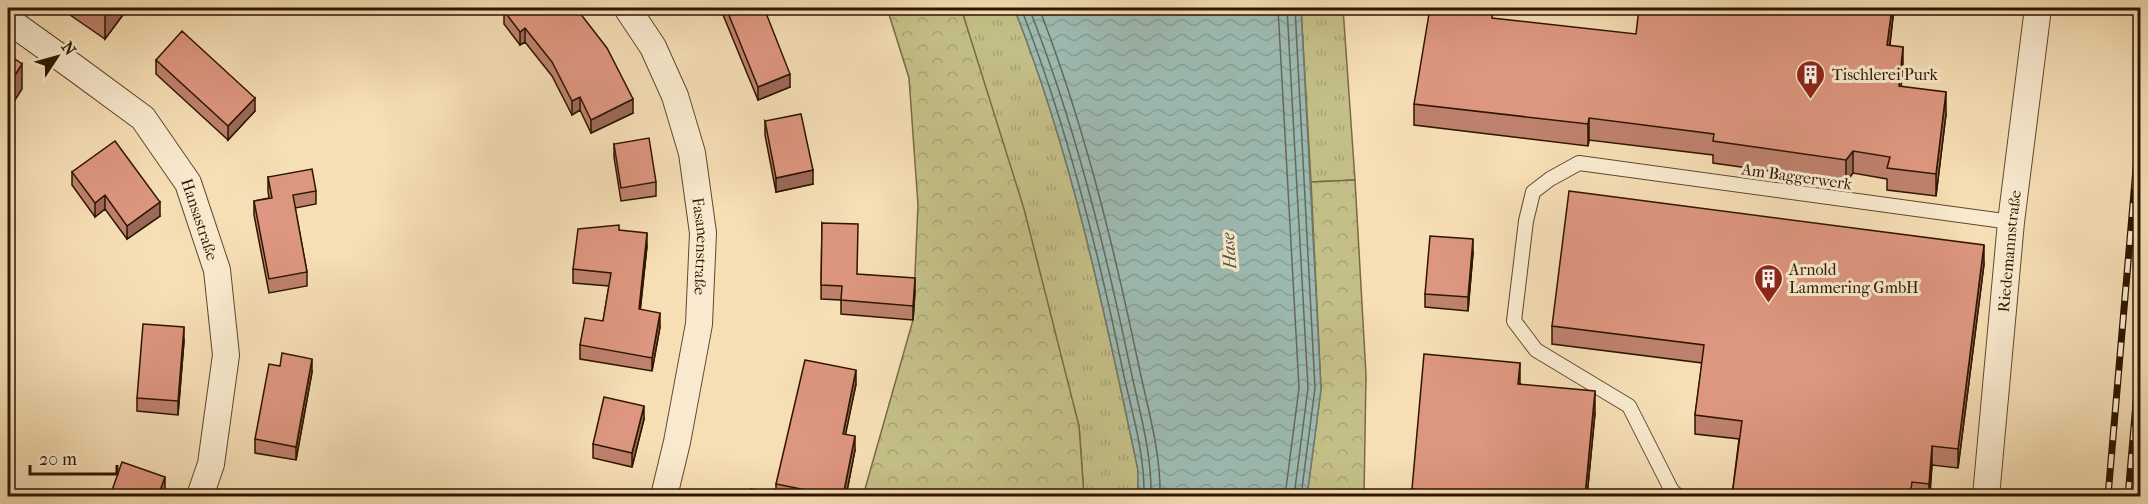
<svg xmlns="http://www.w3.org/2000/svg" width="2148" height="504" font-family="'IM FELL French Canon',serif">
<style>
.grass{fill:url(#grass-tufts);stroke:#796a44;stroke-width:1.5}
.forest{fill:url(#forest-crowns);stroke:#796a44;stroke-width:1.5}
.water{fill:url(#water-waves);stroke:#71796b;stroke-width:1.5}
.lines{fill:none;stroke-linecap:round;stroke-linejoin:round}
.shore{stroke:#66685a;stroke-width:1.5}
.service-casing{stroke:#60482d;stroke-width:16}
.minor-casing{stroke:#60482d;stroke-width:28}
.service{stroke:#f9eacf;stroke-width:14}
.minor{stroke:#f9eacf;stroke-width:26}
.rail-casing{stroke:#2e1600;stroke-width:7}
.rail{stroke:#f9eacf;stroke-width:4.5;stroke-dasharray:14;stroke-linecap:butt}
.wall{fill:#be816d;stroke:#2e1600;stroke-width:1.5}
.shaded-wall{fill:#9b6959;stroke:#2e1600;stroke-width:1.5}
.building{fill:#dd967f;stroke:#2e1600;stroke-width:1.5}
.labels{text-anchor:middle;stroke-width:6;stroke-linejoin:round;paint-order:stroke}
.poi-label{font-size:16px;fill:#2e1600;stroke:#f9eacf;text-anchor:start}
.street-label{font-size:16px;fill:#2e1600;stroke:#f9eacf}
.water-label{font-size:18px;font-style:italic;fill:#55503f;stroke:#f9eacf}
</style>
<defs>
<pattern id="grass-tufts" width="24" height="20" patternUnits="userSpaceOnUse" patternTransform="scale(1.5)"><rect width="24" height="20" fill="#c4bf88"/><path d="M3 7l-1-3M5 7V3M7 7l1-3M15 17l-1-3M17 17v-4M19 17l1-3" fill="none" stroke="#a9a374"/></pattern>
<pattern id="forest-crowns" width="20" height="18" patternUnits="userSpaceOnUse" patternTransform="scale(1.5)"><rect width="20" height="18" fill="#c4bf88"/><path d="M2 6a3 3 0 1 1 6 0M12 15a3 3 0 1 1 6 0" fill="none" stroke="#a9a374"/></pattern>
<pattern id="water-waves" width="16" height="10" patternUnits="userSpaceOnUse" patternTransform="scale(1.5)"><rect width="16" height="10" fill="#9dbbb3"/><path d="M0 5q4-4 8 0t8 0" fill="none" stroke="#88a098"/></pattern>
</defs>
<rect width="100%" height="100%" fill="#f6deb5"/>
<filter id="stains"><feTurbulence type="fractalNoise" baseFrequency=".00333" numOctaves="4"/><feColorMatrix values="0 0 0 0 .2 0 0 0 0 .09 0 0 0 0 .02 0 0 0 .5 -.17"/></filter>
<radialGradient id="worn" r=".72"><stop offset=".6" stop-color="#630" stop-opacity="0"/><stop offset="1" stop-color="#630" stop-opacity=".3"/></radialGradient>
<path class="grass" d="M961,8h53c59,148 91,306 124,462v26h-54l-5,-70z
M1301,8h42l12,172 -44,2z"/>
<path class="forest" d="M887,8h74l63,201 55,217 5,70h-221l50,-176 5,-115 -9,-127z
M1355,180l11,195 -2,121h-57l14,-107 -10,-207z"/>
<path class="water" d="M1014,8h287l20,381 -14,107h-169v-26c-33,-156 -65,-314 -124,-462z"/>
<g class="lines">
<path class="shore" d="M1021,8c45,115 76,237 101,359 9,42 23,86 22,129
M1029,8c45,113 75,235 100,354 9,44 23,89 22,134
M1039,8c44,113 74,235 99,354 9,44 23,89 22,134
M1278,8l21,380 -14,108
M1287,8l21,380 -14,108
M1295,8l20,380 -14,108"/>
<defs>
<path id="service" d="M1678,496l-6,-5 -43,-85 -93,-56 -22,-29 12,-100 7,-29 17,-13 29,-16 432,59"/>
<g id="minor">
<path id="s1" d="M627,8l26,39 22,49 17,57 11,80 -4,91 -22,118 -13,54"/>
<path id="s2" d="M8,20l67,48 68,50 45,65 29,87 9,85 -15,109 -11,32"/>
<path id="s3" d="M1986,496l25,-274 27,-214"/>
</g>
</defs>
<use href="#service" class="service-casing"/>
<use href="#minor" class="minor-casing"/>
<use href="#service" class="service"/>
<use href="#minor" class="minor"/>
<defs>
<path id="rail" d="M2108,496l32,-374
M2128,496l12,-139"/>
</defs>
<use href="#rail" class="rail-casing"/>
<use href="#rail" class="rail"/>
</g>
<path class="wall" d="M60,8h68l-23,31z
M713,8h51l26,79 -32,13 -37,-90 -4,3z
M1894,8l-4,37 13,23 -2,18 45,28 -10,82 -49,-6v-11l-34,-6 -7,9 -133,-19v-8l-124,-15 -1,6 -174,-21v-21l222,-70z
M504,11l129,102 -42,20 -11,-23 -8,5 -20,-39 -27,-34 -5,3 -16,-21z
M156,60l99,51 -27,29 -72,-66z
M765,121l48,63 -37,8 -11,-57z
M614,144l42,38v14l-35,5 -7,-44z
M72,172l88,44 -33,23 -22,-30 -10,8 -23,-32z
M268,177l48,14v13l-21,4 12,64v14l-38,7 -15,-78v-14l15,-3 -1,-7z
M822,223l35,51 58,17 -2,29 -72,-6v-14l-20,-1z
M619,230l28,16 -7,64 20,17 -8,44 -72,-12v-14l23,-24 6,-35 -36,-3v-14z
M1473,253l-5,58 -43,-4v-13z
M1984,264l-26,204 -26,-3 -2,31h-198l7,-57 -44,-5v-19l7,-52 -150,-19v-18z
M184,341l-6,74 -41,-4v-13z
M312,372l-16,88 -41,-7v-14z
M856,384l-11,50 10,16 -9,46h-96l26,-2v-10z
M1520,384l75,29 -8,83h-175v-7z
M644,419l-12,48 -39,-9v-14z"/>
<path class="shaded-wall" d="M110,8h18l-23,31v-25z
M717,8h4v2l-4,3z
M1892,8h2l-7,59v-22z
M525,28v14l-5,3v-13z
M1903,47v21l-4,39v-21z
M22,64v25l-14,22v-25z
M790,74v13l-32,13v-13z
M1946,92v22l-10,82v-22z
M580,97v13l-8,5v-14z
M255,98v13l-27,29v-14z
M633,99v14l-42,20v-13z
M1589,118v22l-1,6v-22z
M1853,151v22l-7,9v-22z
M813,170v14l-37,8v-14z
M105,195v14l-10,8v-14z
M160,202v14l-33,23v-13z
M647,233v13l-8,77v-14z
M1473,239v14l-5,58v-14z
M1984,245v19l-26,204v-19z
M915,278v13l-2,29v-14z
M660,313v14l-8,44v-13z
M184,327v14l-6,74v-14z
M312,359v13l-16,88v-13z
M1520,363v22l-2,-1z
M856,370v14l-13,63v-13z
M1595,391v22l-8,83h-2z
M644,406v13l-12,48v-14z
M855,436v14l-9,46h-3z
M1932,446v19l-3,31v-12z
M165,477v14l-2,5h-5z"/>
<path class="building" d="M96,8h14l-5,6z
M508,8h68l31,40 26,51 -42,21 -11,-23 -8,4 -20,-39 -27,-34 -5,4 -16,-21z
M726,8h38l26,66 -32,13z
M1430,8h63l-1,10 144,16 3,-26h253l-5,37 16,2 -4,39 47,6 -10,82 -49,-6 3,-11 -37,-6 -7,9 -133,-19 1,-7 -125,-16 -1,6 -174,-20z
M182,31l73,67 -27,28 -72,-66z
M8,54l14,10 -14,22z
M801,114l12,56 -37,8 -11,-57z
M649,138l7,44 -35,6 -7,-44z
M115,141l45,61 -33,24 -22,-31 -10,8 -23,-31z
M312,169l4,22 -23,4 14,77 -38,7 -15,-78 18,-3 -4,-21z
M1569,191l415,54 -26,204 -26,-3 -3,38 -17,-2 -2,14h-178l10,-75 -47,-6 9,-70 -152,-19z
M822,223l36,1 -1,50 58,4 -2,28 -72,-6 1,-14 -21,-1z
M619,225v5l28,3 -8,76 21,4 -8,45 -72,-13 5,-27 18,3 8,-48 -38,-4 5,-40z
M1430,236l43,3 -5,58 -43,-3z
M143,324l41,3 -6,74 -41,-3z
M282,353l30,6 -16,88 -41,-8 14,-75 11,2z
M1424,354l96,9 -2,21 77,7 -10,105h-97l-76,-7z
M805,360l51,10 -13,64 12,2 -12,60h-7l-60,-12z
M604,397l40,9 -12,47 -39,-9z
M122,462l43,15 -7,19h-48z
M751,489l33,7h-34z
M587,490l26,6h-28z"/>
<defs>
<symbol id="building-pin" viewBox="-11 -11 22 30"><path d="M0 17L-7.5 6A9.5 9.5 0 1 1 7.5 6Z" fill="#8f2418" stroke="#f9eacf"/><path d="M-4-6H4V6H1V3H-1V6H-4ZM-2.5-4.3h1.7v1.8h-1.7ZM.8-4.3h1.7v1.8H.8ZM-2.5-1h1.7V.8h-1.7ZM.8-1h1.7V.8H.8Z" fill="#fff"/></symbol>
</defs>
<g fill-rule="evenodd">
<use href="#building-pin" x="1794" y="58" width="33" height="45"/>
<use href="#building-pin" x="1752" y="262" width="33" height="45"/>
</g>
<g class="labels">
<g class="poi-label">
<text x="1832" y="80">Tischlerei Purk</text>
<text x="1789" y="275">Arnold<tspan x="1789" dy="18">Lammering GmbH</tspan></text>
</g>
<g class="street-label">
<text transform="translate(1797 176) rotate(8)" y="6">Am Baggerwerk</text>
<text dy="6" stroke="none"><textPath href="#s2" startOffset="284">Hansastraße</textPath></text>
<text dy="6" stroke="none"><textPath href="#s1" startOffset="254">Fasanenstraße</textPath></text>
<text dy="6" stroke="none"><textPath href="#s3" startOffset="246">Riedemannstraße</textPath></text>
</g>
<g class="water-label">
<text transform="translate(1229 251) rotate(-94)" y="6">Hase</text>
</g>
</g>
<rect width="2148" height="504" fill="none" stroke="#f6deb5" stroke-width="30"/>
<rect x="9" y="9" width="2130" height="486" fill="none" stroke="#2e1600" stroke-width="3"/>
<rect x="15" y="15" width="2118" height="474" fill="none" stroke="#2e1600" stroke-width="1.5"/>
<g transform="translate(57 57) rotate(54)" stroke="#f9eacf" stroke-width="4.5" paint-order="stroke">
<path d="M0-4.5L10 22L0 15L-10 22Z" fill="#2e1600"/>
<text y="-9" font-size="16" font-weight="bold" text-anchor="middle" fill="#2e1600">N</text>
</g>
<path d="M30 465v9h87v-9" fill="none" stroke="#2e1600" stroke-width="3"/>
<text x="39" y="465" font-size="18" fill="#2e1600" stroke="#f9eacf" stroke-width="4.5" paint-order="stroke">20 m</text>
<rect width="100%" height="100%" filter="url(#stains)"/>
<rect width="100%" height="100%" fill="url(#worn)"/>
</svg>
